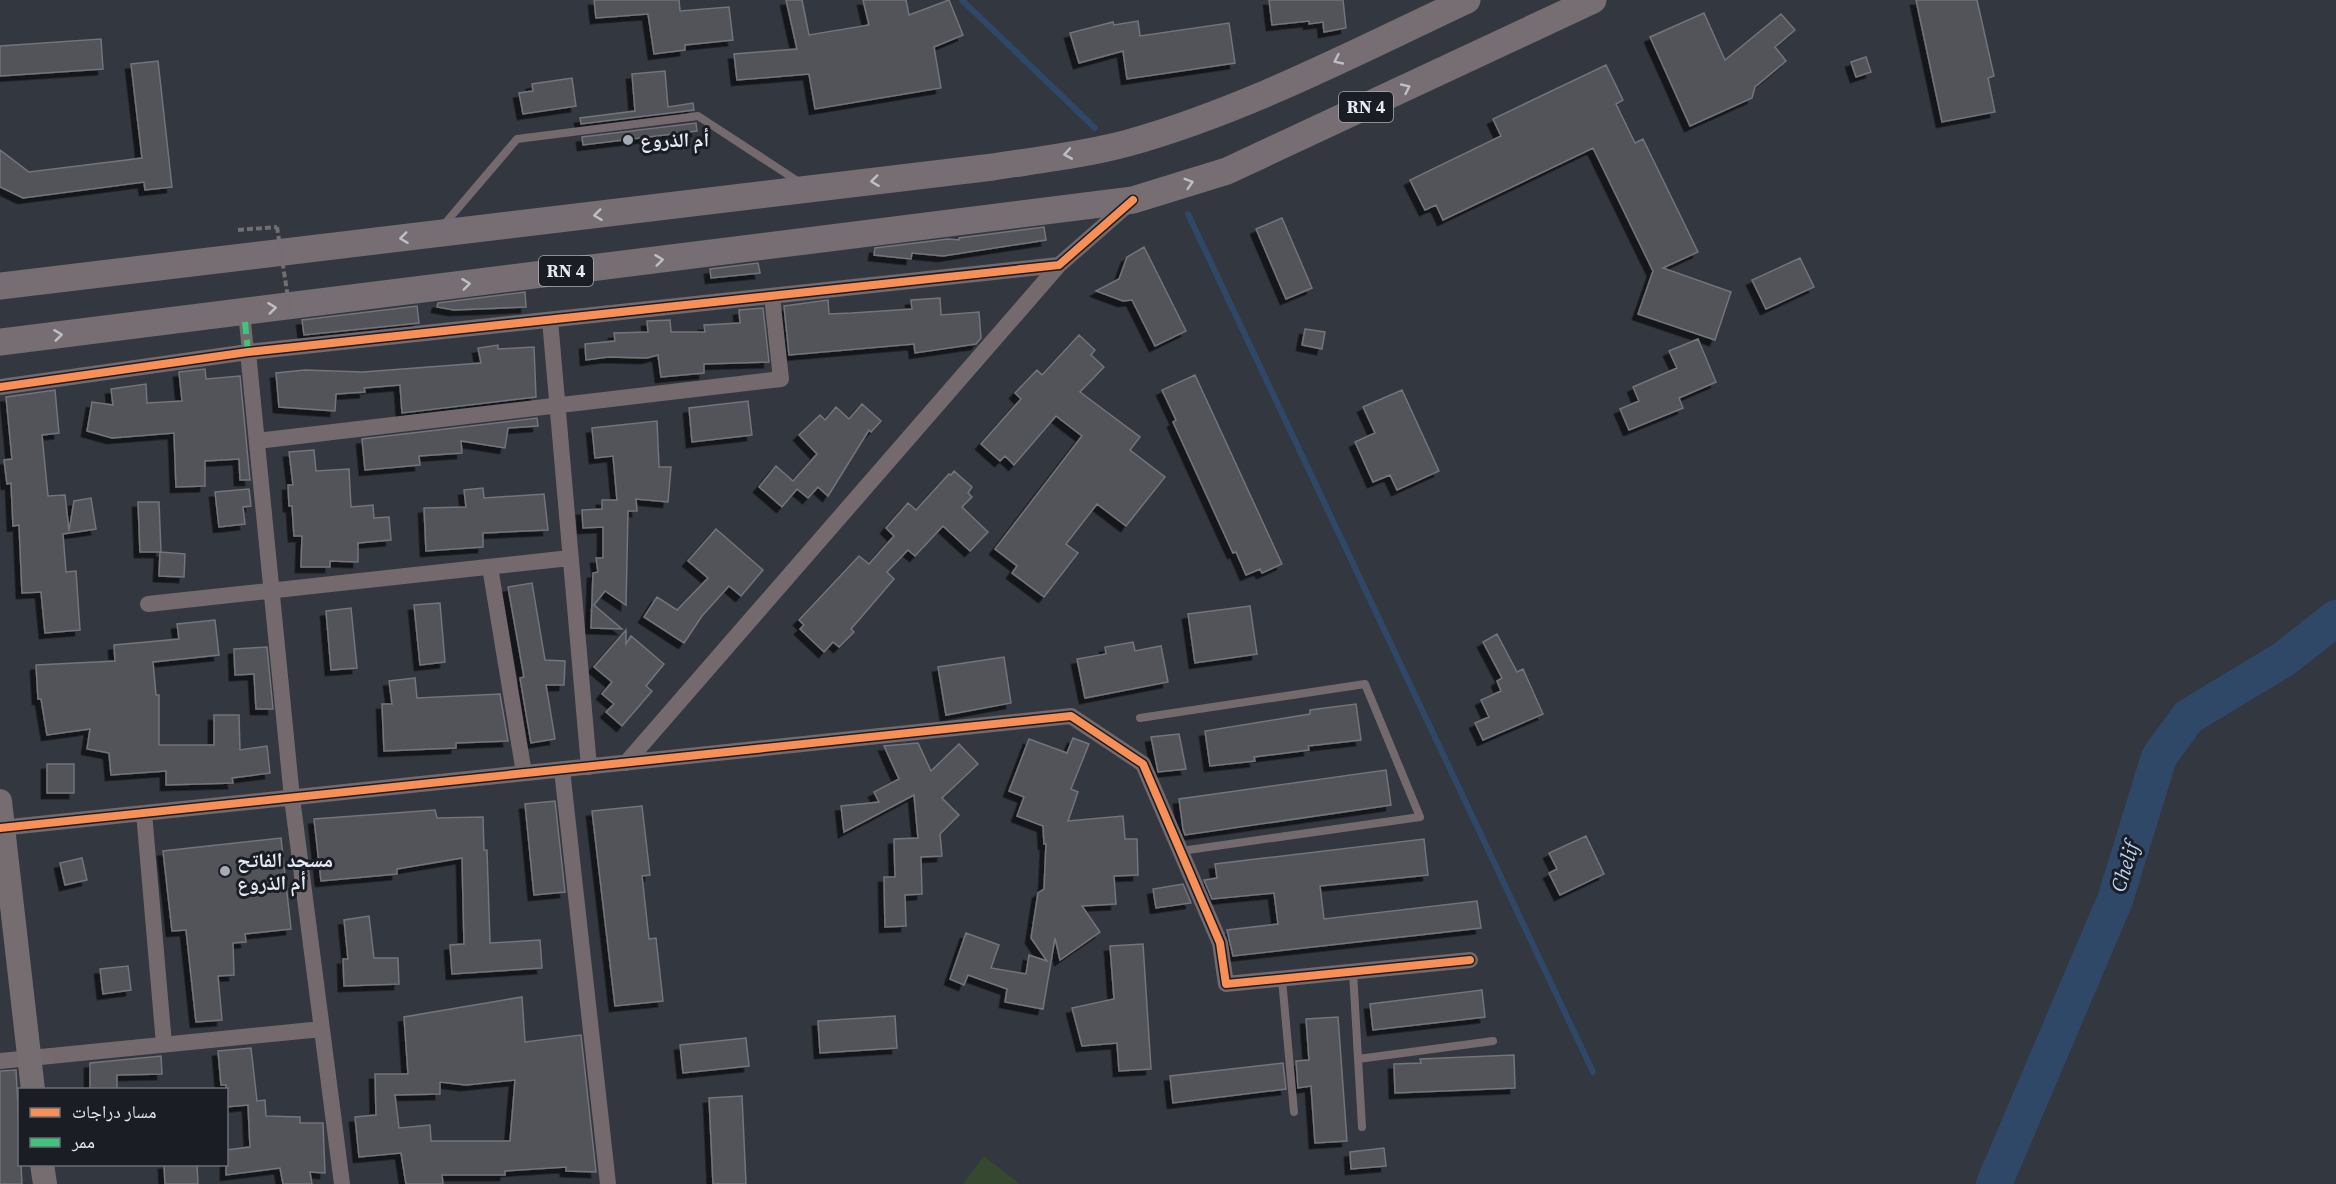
<svg xmlns="http://www.w3.org/2000/svg" width="2336" height="1184" font-family="'Source Serif 4','Noto Naskh Arabic',serif">
<style>
.green{fill:#36482f}
.lines{fill:none;stroke-linecap:round;stroke-linejoin:round}
.stream{stroke:#2f4867;stroke-width:6}
.river{stroke:#2f4867;stroke-width:36}
.building{fill:#52535a;stroke:#73747b;stroke-width:1.5;fill-rule:evenodd;filter:url(#shadow)}
.path{stroke:#736e71;stroke-width:4;stroke-dasharray:6 3;stroke-linecap:butt}
.service{stroke:#746a6e;stroke-width:8}
.pedestrian{stroke:#746a6e;stroke-width:12}
.minor{stroke:#746a6e;stroke-width:16}
.secondary{stroke:#766d71;stroke-width:24}
.trunk{stroke:#766e72;stroke-width:27}
.path-bridge{stroke:#736e71;stroke-width:4;stroke-dasharray:6 3;stroke-linecap:butt}
.quiet{stroke:#40c37c;stroke-width:6;stroke-dasharray:12 6;stroke-linecap:butt}
.cycleway-casing{stroke:#1a1d24;stroke-width:11}
.cycleway{stroke:#f78f57;stroke-width:8}
.oneway{stroke:#bebfc6}
.poi-dot{fill:#a7abb5;stroke:#1a1d24;stroke-width:2}
.labels{text-anchor:middle;stroke-width:6;stroke-linejoin:round;paint-order:stroke}
.shield{fill:#1a1d24;stroke:#a8acb6;stroke-width:1.5}
.shield-label{font-size:18px;font-weight:bold;fill:#e5eaf4}
.poi-label{font-size:20px;font-weight:bold;fill:#e5eaf4;stroke:#1a1d24;text-anchor:start}
.water-label{font-size:21px;font-style:italic;fill:#bad5f9;stroke:#1a1d24}
</style>
<defs>
<filter id="shadow"><feDropShadow dx="-5.5" dy="5.5" stdDeviation="0" flood-color="#0009"/></filter>
</defs>
<rect width="100%" height="100%" fill="#33373f"/>
<path class="green" d="M984,1156l36,28h-57z"/>
<g class="lines">
<path class="stream" d="M962,0l133,128
M1188,214l405,858"/>
<path class="river" d="M1994,1184l121,-284 44,-143 29,-40 96,-58 52,-41"/>
</g>
<path class="building" d="M594,0h85l1,11 49,-4 4,33 -48,5v5l-31,4 -6,-40 -52,4z
M786,0h16l7,35 60,-10 -6,-25h43l3,15 40,-15 14,35 -29,12 7,41 -126,21 -6,-35 -72,6 -3,-26 63,-5z
M1269,0h74l3,28 -22,4 -1,-10 -14,2v-3l-37,4z
M1916,0h61l17,76 -6,2 7,34 -53,10z
M1704,13l21,47 56,-46 14,16 -20,17 11,14 -31,26 -3,11 -62,28 -40,-89z
M1138,21l2,15 89,-13 6,40 -108,16 -4,-28 -44,12 -9,-30 43,-11 1,3z
M101,39l2,30 -103,7v-30z
M1866,57l5,15 -15,5 -5,-15z
M158,61l14,126 -27,3 -1,-8 -121,16 -23,-11v-37l29,22 113,-14 -11,-94z
M1606,65l17,35 -7,4 19,39 8,-4 55,113 -35,16 68,24 -16,48 -77,-26 15,-43 -60,-123 -150,72 -7,-15 -11,5 -15,-30 91,-44 -8,-17z
M665,71l3,36 25,-4 1,7 -113,14 -1,-6 55,-7 -3,-37z
M572,78l4,28 -53,8 -4,-21 14,-2 -1,-7z
M696,123l1,8 -114,14 -1,-8z
M1282,218l30,70 -26,11 -30,-70z
M1044,227l2,13 -103,16 -31,-3 -1,6 -37,-4 1,-7 73,-9 11,1v-2z
M1144,247l42,84 -31,15 -23,-46 -9,1 -27,-10 23,-12 8,-22z
M1800,258l14,29 -48,22 -14,-29z
M758,263l2,10 -49,5 -1,-9z
M525,292l1,15 -72,3 -17,-3 1,-4z
M940,298l1,17 38,-3 2,26 -5,6 -61,9 -1,-9 -125,11 -5,-49 44,-6 1,14 23,-1 60,-4 -1,-9z
M417,306l2,17 -115,12 -2,-15z
M763,308l6,54 -65,2v9l-43,4 -3,-22 -11,3 -39,-1 -22,3 -1,-16 30,-3 -1,-8 34,-1 -1,-11 23,-1 1,12h34l-1,-7 36,-2 -1,-13z
M1305,329l20,3 -3,17 -20,-4z
M1079,335l16,15 -4,5 13,12 -24,25 60,45 -10,13 35,27 -39,49 -29,-22 -31,40 12,9 -34,44 -32,-24 5,-7 -22,-17 87,-113 -26,-20 -42,49 -9,-9 -5,5 -19,-17 40,-45 -6,-6 22,-23 5,5z
M1698,339l18,43 -37,16 4,10 -54,22 -9,-21 19,-8 -6,-14 44,-19 -8,-17z
M498,345v4l36,-2 2,50 -134,16 -2,-28 -36,3 1,4 -29,2 -1,17 -56,-4 -3,-34 29,-3 58,2 118,-9 -3,-15z
M205,369l1,10 34,-3 10,104h-10l-1,-21 -34,2v25l-29,1 -2,-54 -62,5 -25,-7 5,-29 21,3 -2,-16 35,-5 1,19 35,-2 -3,-29z
M1195,375l87,189 -20,9 -2,-4 -14,6 -10,-23 -3,1 -60,-131 3,-2 -14,-30z
M55,390l4,43 -17,2 6,61 17,-1 4,36 5,-30 17,-3 5,31 -33,5 3,38 10,-1 4,59 -35,3 -4,-41 -19,1 -3,-68 -6,1 -2,-43 -4,1 -3,-24 8,-1 -6,-62z
M1402,390l37,81 -42,19 -7,-15 -17,7 -18,-40 20,-9 -12,-26z
M748,401l4,34 -60,7 -3,-34z
M862,404l19,17 -10,11 -2,-2 -41,66 -10,-9 -10,11 -11,-9 -15,18 -23,-20 17,-21 17,15 24,-27 -18,-19 21,-20 5,5 11,-13 13,12z
M537,418l1,8 -30,2 -3,20 -44,-7 1,12 -43,3 1,9 -55,5 -3,-31z
M657,421l2,46h12l-3,35 -32,-3 1,12h-9l-2,94 -21,-14 -11,14 28,24 -31,-1 2,-55 5,-1 -2,-14h7v-31l-20,1 -1,-18 20,-1v-9h15l-4,-44 -18,2 -3,-30z
M314,450l2,21 33,-2 2,38 22,-2 1,13 15,-1 2,23 -33,3v19l-28,-1v6h-29l1,-31h-8l-2,-30h-3l-1,-21h5l-4,-33z
M954,471l18,16 -4,6 4,4 -10,10 26,25 -18,19 -27,-25 -28,30 -7,-6 -21,22 7,7 -43,50 3,3 -15,15 -6,-5 -9,10 -24,-23 4,-4 -5,-5 60,-64 10,8 25,-28 -8,-8 22,-25 8,7 33,-36 2,1z
M483,488l1,10 60,-4 4,36 -65,3v14l-57,4 -2,-43 42,-1 -2,-17z
M249,489l2,17 -8,1 2,17 -26,3 -4,-35z
M138,502h21l2,50h-21z
M716,529l47,41 -22,26 -12,-10 -27,30 -18,27 -40,-26 13,-20 20,13 31,-32 -20,-17z
M160,552l25,2 -1,23 -25,-1z
M532,583l13,77 20,1 -1,24h-18l9,54 -24,4 -11,-65 4,-1 -16,-90z
M440,603l5,59 -25,3 -6,-60z
M1250,606l7,48 -62,9 -7,-49z
M351,608l6,60 -26,2 -5,-59z
M215,620l4,35 -66,7 3,33h3v50h55v-30h25l1,35 27,-4 3,27 -38,5 1,5 -67,2v-14l-55,4 -2,-22 -22,-4 3,-20 -43,6 -6,-36h-3l-2,-34 79,-4 -1,-16 65,-6 -2,-15z
M626,630v14l5,-8 33,28 -18,22 6,5 -30,35 -16,-14 8,-8 -12,-10 10,-12 -18,-15z
M1497,634l20,38 6,-3 20,45 -60,26 -8,-17 14,-6 -8,-17 20,-9 -4,-10 5,-3 -19,-36z
M1133,642l2,9 26,-5 7,36 -83,16 -8,-39 29,-5 -1,-7z
M267,647l6,62h-17l-2,-35 -19,1 -1,-26z
M1004,657l7,46 -65,12 -8,-48z
M415,678l2,20 83,-4 8,47 -52,2v5l-72,3 -2,-47h10l-3,-23z
M1356,704l5,36 -53,6 1,4 -55,7 1,4 -45,5 -5,-35 105,-17v-4z
M1179,734l7,35 -28,3 -7,-35z
M1073,738l16,6 -18,45 7,3 -10,29 55,-5 2,23h12l1,36 -24,1 2,28 -34,2 18,26 -40,28 -5,-22 -12,71 -38,-7 2,-13 -39,-14 -4,10 -14,-6 16,-46 33,12 -8,23 35,6 3,-19 18,6 -16,-23 7,-45 6,-4 2,-45h-2l-1,-18 -26,-10 7,-19 -15,-6 20,-52 38,14z
M918,743l13,28 28,-27 19,20 -36,34 17,17 -19,19 2,22 -21,1 1,37 -17,1 1,31 -21,1 -1,-50h11l-1,-38 24,-1 -4,-43 -70,37 -3,-26 38,-4 -5,-10 25,-13 -15,-33z
M47,764h27v29h-27z
M1386,770l5,35 -206,30 -2,-6 -4,-30z
M555,801l10,91 -31,3 -9,-91z
M642,806l8,69 -8,1 7,63 7,-1 7,63 -48,5 -23,-195z
M435,810l2,8 46,-1 1,33h3l3,93 50,-3 2,28 -90,6 -2,-29 14,-1 -2,-86 -65,11v5l-76,7 -7,-62z
M1586,836l18,38 -44,21 -11,-22 8,-4 -8,-16z
M281,838l10,91 -46,5 1,8 -13,1 1,32 -16,1 4,44 -26,2 -10,-92 -14,1 -9,-80z
M1424,839l4,36 -108,11 4,33 153,-18 4,27 -248,28 -6,-26 51,-6 -4,-31 -62,6 -8,-19 13,-2 -2,-14z
M82,858l5,22 -22,5 -5,-22z
M1183,884l8,19 -35,5 -3,-19z
M369,916l5,42h24l1,26 -55,2 -1,-27h5l-4,-39z
M1143,944l8,125 -32,2 -2,-28 -35,3 -10,-38 42,-9 -4,-53z
M128,966l3,24 -28,4 -3,-25z
M1482,990l3,27 -112,13 -3,-26z
M522,997l3,45 56,-7 15,137 -30,-1v-4l-61,4v4h-63l1,9h-37l-5,-31 -42,4 -4,-40 21,-2 -1,-41h33l-4,-57zM515,1080l-5,61h-79l-1,-16 -31,3 -4,-33 45,-1v-12l26,3z
M895,1016l2,32 -77,5 -2,-32z
M1338,1017l9,124 -32,2 -4,-57 -13,2 -2,-27 13,-1 -3,-41z
M746,1038l3,28 -66,7 -3,-28z
M251,1048l6,53 8,-1 1,16 34,1v6h23l2,50 -15,-1 2,12h-29l-3,-16 -54,7v-25l24,-3 -2,-42 -22,2v-22h-5l-3,-34z
M1514,1055l1,33 -120,5 -1,-29 27,-1 -1,-4z
M161,1056l1,18 -45,1v14h-27v-26z
M1283,1063l3,26 -113,14 -3,-27z
M16,1070l6,114h-22v-113z
M742,1096l4,88h-33l-4,-86z
M1384,1148l2,18 -35,3 -1,-17z
M164,1164h33l1,20h-33z"/>
<g class="lines">
<path class="path" d="M238,230l39,-3"/>
<path class="service" d="M442,227l75,-88 181,-23 101,66
M1140,718l225,-34 55,133 -239,34
M1353,972l9,155
M1282,979l12,133
M1358,1059l135,-18"/>
<path class="pedestrian" d="M245,322l3,30"/>
<path class="minor" d="M550,320l39,447
M248,352l44,446 50,386
M0,387l248,-35 811,-87 73,-64
M257,441l524,-62 -9,-83
M490,567l34,206
M148,604l422,-46
M626,763l433,-498
M562,770l46,414
M144,813l20,231
M0,828l1071,-112 72,48 77,179 6,41 244,-24
M0,1061l322,-32"/>
<path class="secondary" d="M0,801l33,289
M42,1164l3,20"/>
<path class="trunk" d="M0,286l993,-119c44,-7 91,-12 135,-24 118,-33 228,-91 339,-143
M0,342l1133,-142 94,-29 366,-171"/>
<path class="path-bridge" d="M277,227l14,90"/>
<path class="quiet" d="M245,322l3,30"/>
<defs>
<path id="cycleway" d="M0,387l248,-35 811,-87 74,-65
M0,828l1071,-112 72,48 77,179 6,41 244,-24"/>
</defs>
<use href="#cycleway" class="cycleway-casing"/>
<use href="#cycleway" class="cycleway"/>
</g>
<defs><path id="oneway-chevron" d="M-2-3.5L2.5 0L-2 3.5" fill="none" stroke-width="1.6" stroke-linecap="round" stroke-linejoin="round" transform="scale(1.5)"/></defs>
<g class="oneway">
<use href="#oneway-chevron" transform="translate(1338 60) rotate(155)"/>
<use href="#oneway-chevron" transform="translate(1406 88) rotate(-25)"/>
<use href="#oneway-chevron" transform="translate(1068 154) rotate(170)"/>
<use href="#oneway-chevron" transform="translate(875 181) rotate(173)"/>
<use href="#oneway-chevron" transform="translate(1189 183) rotate(-17)"/>
<use href="#oneway-chevron" transform="translate(598 215) rotate(173)"/>
<use href="#oneway-chevron" transform="translate(404 238) rotate(173)"/>
<use href="#oneway-chevron" transform="translate(659 260) rotate(-7)"/>
<use href="#oneway-chevron" transform="translate(466 284) rotate(-7)"/>
<use href="#oneway-chevron" transform="translate(272 308) rotate(-7)"/>
<use href="#oneway-chevron" transform="translate(58 335) rotate(-7)"/>
</g>
<g class="poi-dot">
<circle cx="628" cy="140" r="6"/>
<circle cx="225" cy="871" r="6"/>
</g>
<g class="labels">
<g class="shield">
<rect x="1339" y="92" width="54" height="30" rx="4.5"/>
<rect x="539" y="256" width="54" height="30" rx="4.5"/>
</g>
<g class="shield-label">
<text x="1366" y="113">RN 4</text>
<text x="566" y="277">RN 4</text>
</g>
<g class="poi-label">
<text x="640" y="147">أم الذروع</text>
<text x="237" y="867">مسجد الفاتح<tspan x="237" dy="23">أم الذروع</tspan></text>
</g>
<g class="water-label">
<text transform="translate(2125 867) rotate(-73)" y="7">Chelif</text>
</g>
</g>
<rect x="18" y="1088" width="210" height="78" fill="#1a1d24" stroke="#6b6f77" stroke-width="1.5"/>
<rect x="30" y="1108" width="30" height="9" fill="#f78f57" stroke="#6b6f77" stroke-width="1.5"/>
<text x="72" y="1118" font-size="18" fill="#e5eaf4">مسار دراجات</text>
<rect x="30" y="1138" width="30" height="9" fill="#40c37c" stroke="#6b6f77" stroke-width="1.5"/>
<text x="72" y="1148" font-size="18" fill="#e5eaf4">ممر</text>
</svg>
